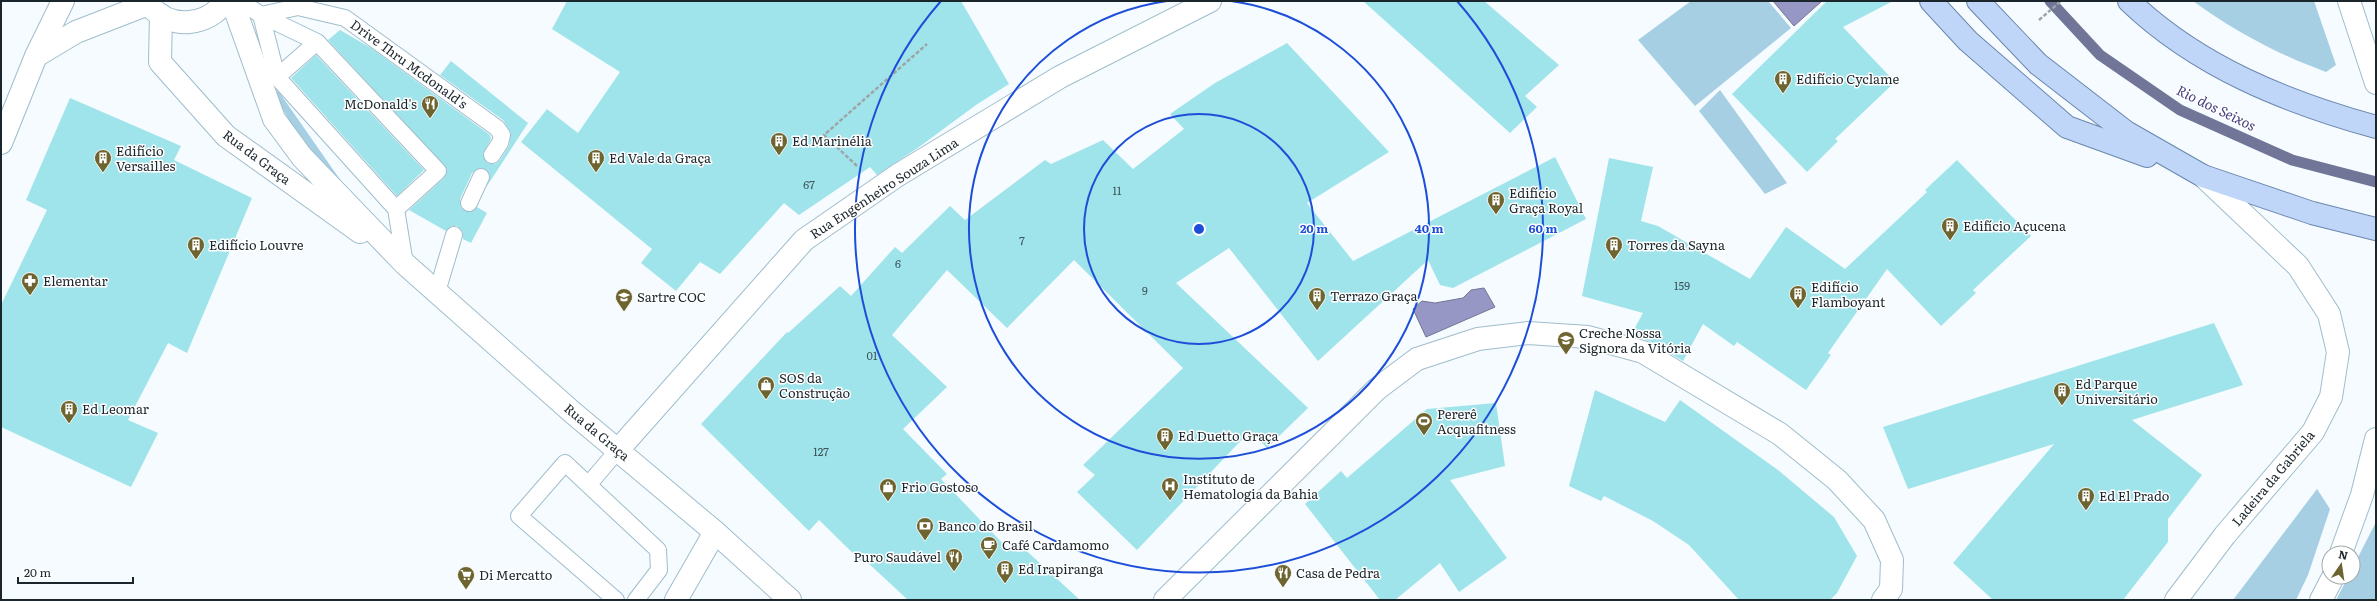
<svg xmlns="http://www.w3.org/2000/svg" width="2377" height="601" font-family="Literata,serif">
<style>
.green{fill:#a6cfe4}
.water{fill:#9697c5;stroke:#717597}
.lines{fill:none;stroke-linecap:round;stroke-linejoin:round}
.stream{stroke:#717597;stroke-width:11}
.building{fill:#a0e4eb}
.lane-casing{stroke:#9fbdcc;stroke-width:18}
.street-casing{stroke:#9fbdcc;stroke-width:24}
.secondary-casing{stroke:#9fbdcc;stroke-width:24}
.primary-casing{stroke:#6a87ad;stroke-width:24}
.path{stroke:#9da5a9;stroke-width:2.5;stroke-dasharray:4 2;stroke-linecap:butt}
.lane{stroke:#fff;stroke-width:16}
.street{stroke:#fff;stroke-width:22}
.secondary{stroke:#fff;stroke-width:22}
.primary{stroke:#bfd6f8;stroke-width:22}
.ring{fill:none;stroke:#1d4ed8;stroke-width:2}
.labels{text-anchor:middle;stroke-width:3;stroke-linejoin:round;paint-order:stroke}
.number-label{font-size:11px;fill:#3c565c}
.street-label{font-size:13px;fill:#1b262c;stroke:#fff}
.poi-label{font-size:13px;fill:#1b262c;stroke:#fff;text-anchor:start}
.water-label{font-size:14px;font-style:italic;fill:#44417d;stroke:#fff}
.centre{fill:#1d4ed8;stroke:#fff;stroke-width:2}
.ring-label{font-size:12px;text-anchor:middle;font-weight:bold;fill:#1d4ed8;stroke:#fff;stroke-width:3;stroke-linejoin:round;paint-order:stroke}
</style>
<rect width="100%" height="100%" fill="#f5fbfe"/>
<path class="green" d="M1691,1h77l23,27 -96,78 -57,-66z
M2193,1h121l22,64 -10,7c-47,-17 -92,-41 -133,-71z
M1720,90l67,93 -22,11 -66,-83z
M276,91l3,1 62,89c-27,-27 -52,-53 -66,-89z
M2317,489l13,20 -22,66 -12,25h-63z
M2376,522v78h-40l12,-23h5v-10z"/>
<path class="water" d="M1773,1h49l-28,25z
M1484,288l11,19 -69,30 -13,-28 9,-8 13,2 28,-5 8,-8z"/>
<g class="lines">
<path class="stream" d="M2050,1l50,54 80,55 112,50 84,22"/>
</g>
<path class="building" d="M567,1h394l48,83 -33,21 -57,42 -42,28 -7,-8 -71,48 -15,-12 -64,71 -20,-12 -24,29 -35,-28 11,-14 -131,-107 26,-33 31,24 42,-61 -68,-43z
M1363,1h121l75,64 -34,31 12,11 -27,26z
M1827,1h66l-50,26 52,55 -60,57 3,2 -31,31 -75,-78z
M340,30l31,18 119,87 1,4 -8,15 4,9 9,1 4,-4 9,-14 2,-13 -8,-13 -63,-45 11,-14 77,62 -41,63 3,-9 -2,-6 -8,-3 -8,5 -12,26 1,9 8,4 8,-5 10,6 -16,30 -8,-4v-7l-6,-6h-6l-5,5 -37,-21 35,-32 3,-9 -119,-129z
M1287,43l102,109 -82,51 46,58 202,-104 31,62 -133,69 -13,-3 -12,-25 -110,101 -89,-113 -53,35 132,125 -41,40 -17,-17 -113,119 -60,-58 18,-17 -12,-10 100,-97 -109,-108 -67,68 -60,-58 -55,65 55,52 -44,42 44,45 -6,5 69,72 8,-8 62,57h-172l-42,-39 -2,3 -45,-44 -10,11 -108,-107 86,-92 1,1 52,-47 11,10 44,-49 7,6 48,-47 15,14 80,-60 6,4 52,-24 30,29 51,-40 -14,-15 45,-31z
M316,55l108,115 -27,26 -106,-118z
M70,98l111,48 -7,14 78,38 -65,155 -19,-10 -40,77 30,13 -27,54 -130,-60v-122l46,-95 -21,-10z
M1609,158l44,9 -12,54 17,5 92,53 36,-52 59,42 82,-77 -2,-2 32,-30 74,76 -58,54 3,3 -35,33 -54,-57 -59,84 3,2 -25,35 -69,-48 -3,4 -31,-22 -20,37 -34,-20 -18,-6 12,-22 -61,-17z
M2214,323l29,62 -111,35 70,55 -34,44v23l-45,58h-130l-40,-37 101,-119 -146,45 -25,-62z
M1595,390l70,32 15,-22 98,70 56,47 23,39 -20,37 -7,7h-91l-50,-55 -36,-24 -49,-25 -3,5 -32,-15z
M1496,403l9,63 -55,14 57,78 -48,34 -19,-29 -45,37h-15l-75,-96 36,-33 6,7 80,-69z"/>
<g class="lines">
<defs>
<path id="lane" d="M240,1l21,14 37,-8 47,11 152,110 5,7 -2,8 -8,12
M277,77l-16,-62 56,27 121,129 -42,38 -119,-132 40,-35
M469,203l12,-26
M396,209l9,55
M437,292l17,-57
M589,484l29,-34
M616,600l-97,-84 46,-53 93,87 1,20 -23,30"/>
<path id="street" d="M676,600l39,-68
M1165,600l212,-211 40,-30 61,-20 50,-6 60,4 55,15 137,82 57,46 37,40 18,40 -1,29 -8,11"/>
<path id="secondary" d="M232,1l42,118 28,38 103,107 167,148 143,120 75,68
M2349,1l27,82
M151,7c20,23 58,19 74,-6
M161,15l-1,47 66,74 134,96
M36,56l40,-24 72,-28
M1,143l35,-87 27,-55
M618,450l186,-210 94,-65 162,-98 150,-76
M2341,553l21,-58 14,-56
M2176,600l49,-65 88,-103 18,-35 7,-45 -9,-38 -31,-48 -95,-90
M2321,600l12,-23"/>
<path id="primary" d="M1931,1l37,40 99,86 80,29
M1978,1l60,63 88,68 77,44 109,37 64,16
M2129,1c69,66 157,101 247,126"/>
</defs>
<use href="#lane" class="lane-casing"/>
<use href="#street" class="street-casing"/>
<use href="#secondary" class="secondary-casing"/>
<use href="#primary" class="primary-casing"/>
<path class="path" d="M2039,20l22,-19
M857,166l-33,-31 103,-91"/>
<use href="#lane" class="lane"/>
<use href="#street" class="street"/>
<use href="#secondary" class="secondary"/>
<use href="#primary" class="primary"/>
</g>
<g class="ring">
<circle cx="1199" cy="229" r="115"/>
<path d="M1231 1A230 230 0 1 1 1167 1"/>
<path d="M1457 1A344 344 0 1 1 941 1"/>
</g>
<defs>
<symbol id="building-pin" viewBox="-11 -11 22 30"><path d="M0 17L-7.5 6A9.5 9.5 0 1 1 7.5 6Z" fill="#6e6430" stroke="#fff"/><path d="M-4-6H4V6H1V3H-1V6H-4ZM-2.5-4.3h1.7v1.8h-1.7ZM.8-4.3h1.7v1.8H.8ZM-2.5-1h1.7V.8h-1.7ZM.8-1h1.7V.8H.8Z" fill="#fff"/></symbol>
<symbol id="restaurant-pin" viewBox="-11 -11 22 30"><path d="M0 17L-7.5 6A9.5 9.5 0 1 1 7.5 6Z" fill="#6e6430" stroke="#fff"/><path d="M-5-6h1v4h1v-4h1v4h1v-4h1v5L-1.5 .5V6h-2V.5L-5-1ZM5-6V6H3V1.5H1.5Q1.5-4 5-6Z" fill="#fff"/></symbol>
<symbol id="pharmacy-pin" viewBox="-11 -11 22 30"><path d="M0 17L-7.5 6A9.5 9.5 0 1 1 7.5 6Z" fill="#6e6430" stroke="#fff"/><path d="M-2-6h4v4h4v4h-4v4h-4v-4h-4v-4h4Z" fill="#fff"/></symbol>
<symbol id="school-pin" viewBox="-11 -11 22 30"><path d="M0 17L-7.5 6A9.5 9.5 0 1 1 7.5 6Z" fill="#6e6430" stroke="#fff"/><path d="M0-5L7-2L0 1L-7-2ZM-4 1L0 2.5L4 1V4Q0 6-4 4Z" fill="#fff"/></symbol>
<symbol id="shop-pin" viewBox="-11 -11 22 30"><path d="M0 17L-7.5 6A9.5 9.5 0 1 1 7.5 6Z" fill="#6e6430" stroke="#fff"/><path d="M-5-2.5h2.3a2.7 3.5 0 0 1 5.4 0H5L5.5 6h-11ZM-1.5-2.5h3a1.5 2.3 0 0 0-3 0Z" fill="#fff"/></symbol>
<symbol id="stadium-pin" viewBox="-11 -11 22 30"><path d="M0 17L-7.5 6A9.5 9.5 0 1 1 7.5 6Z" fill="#6e6430" stroke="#fff"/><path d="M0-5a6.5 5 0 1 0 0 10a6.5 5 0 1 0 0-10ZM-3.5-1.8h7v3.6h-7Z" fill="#fff"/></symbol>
<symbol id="hospital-pin" viewBox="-11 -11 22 30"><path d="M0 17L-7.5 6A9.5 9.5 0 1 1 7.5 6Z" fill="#6e6430" stroke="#fff"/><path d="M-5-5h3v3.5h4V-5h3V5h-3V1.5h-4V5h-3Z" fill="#fff"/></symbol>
<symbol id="bank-pin" viewBox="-11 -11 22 30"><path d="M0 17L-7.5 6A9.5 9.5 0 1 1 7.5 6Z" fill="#6e6430" stroke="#fff"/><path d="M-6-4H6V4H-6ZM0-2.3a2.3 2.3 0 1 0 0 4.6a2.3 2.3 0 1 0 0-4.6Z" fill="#fff"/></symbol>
<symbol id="cafe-pin" viewBox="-11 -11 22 30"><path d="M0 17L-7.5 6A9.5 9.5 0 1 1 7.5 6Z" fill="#6e6430" stroke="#fff"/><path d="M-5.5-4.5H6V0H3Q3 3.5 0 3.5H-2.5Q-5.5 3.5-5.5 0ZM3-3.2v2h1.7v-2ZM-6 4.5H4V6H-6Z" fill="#fff"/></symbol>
<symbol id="supermarket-pin" viewBox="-11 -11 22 30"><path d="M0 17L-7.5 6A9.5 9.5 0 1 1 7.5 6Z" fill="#6e6430" stroke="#fff"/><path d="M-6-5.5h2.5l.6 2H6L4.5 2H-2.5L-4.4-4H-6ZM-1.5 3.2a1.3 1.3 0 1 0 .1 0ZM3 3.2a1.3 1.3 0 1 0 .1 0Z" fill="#fff"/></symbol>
</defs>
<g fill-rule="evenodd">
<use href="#building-pin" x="1773" y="69" width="20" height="27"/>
<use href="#restaurant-pin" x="420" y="94" width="20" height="27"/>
<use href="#building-pin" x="769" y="131" width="20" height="27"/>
<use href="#building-pin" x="93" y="148" width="20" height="27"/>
<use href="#building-pin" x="586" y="148" width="20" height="27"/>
<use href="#building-pin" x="1486" y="190" width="20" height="27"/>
<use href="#building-pin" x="1940" y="216" width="20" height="27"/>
<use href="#building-pin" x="186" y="235" width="20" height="27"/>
<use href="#building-pin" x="1604" y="235" width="20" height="27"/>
<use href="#pharmacy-pin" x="20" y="271" width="20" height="27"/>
<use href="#building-pin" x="1788" y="284" width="20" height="27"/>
<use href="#building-pin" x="1307" y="286" width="20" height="27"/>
<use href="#school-pin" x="614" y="287" width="20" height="27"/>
<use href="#school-pin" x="1556" y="330" width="20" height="27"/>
<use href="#shop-pin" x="756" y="375" width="20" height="27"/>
<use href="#building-pin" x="2052" y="381" width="20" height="27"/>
<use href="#building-pin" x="59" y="399" width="20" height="27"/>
<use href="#stadium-pin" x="1414" y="411" width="20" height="27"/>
<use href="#building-pin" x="1155" y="426" width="20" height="27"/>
<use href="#hospital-pin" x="1160" y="476" width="20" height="27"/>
<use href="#shop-pin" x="878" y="477" width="20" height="27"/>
<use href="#building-pin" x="2076" y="486" width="20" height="27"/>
<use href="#bank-pin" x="915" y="516" width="20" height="27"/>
<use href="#cafe-pin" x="979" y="535" width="20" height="27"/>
<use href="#restaurant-pin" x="944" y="547" width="20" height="27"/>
<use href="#building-pin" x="995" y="559" width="20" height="27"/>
<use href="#restaurant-pin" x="1273" y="563" width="20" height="27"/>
<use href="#supermarket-pin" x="456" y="565" width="20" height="27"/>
</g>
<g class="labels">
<g class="number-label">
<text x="809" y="189">67</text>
<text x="1117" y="195">11</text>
<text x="1022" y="245">7</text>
<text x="898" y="268">6</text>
<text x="1682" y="290">159</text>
<text x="1145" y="295">9</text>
<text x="872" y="360">01</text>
<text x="821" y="456">127</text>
</g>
<g class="street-label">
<text transform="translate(409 64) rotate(36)" y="5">Drive Thru Mcdonald's</text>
<text transform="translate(257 157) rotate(37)" y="5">Rua da Graça</text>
<text transform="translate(884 188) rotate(-33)" y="5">Rua Engenheiro Souza Lima</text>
<text transform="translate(597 432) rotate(40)" y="5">Rua da Graça</text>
<text transform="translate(2273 478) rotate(-50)" y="5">Ladeira da Gabriela</text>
</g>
<g class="poi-label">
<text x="1796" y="84">Edifício Cyclame</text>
<text x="417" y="109" text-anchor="end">McDonald's</text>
<text x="792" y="146">Ed Marinélia</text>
<text x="116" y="156">Edifício<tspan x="116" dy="15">Versailles</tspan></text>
<text x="609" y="163">Ed Vale da Graça</text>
<text x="1509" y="198">Edifício<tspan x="1509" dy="15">Graça Royal</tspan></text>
<text x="1963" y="231">Edifício Açucena</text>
<text x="209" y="250">Edifício Louvre</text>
<text x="1627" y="250">Torres da Sayna</text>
<text x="43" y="286">Elementar</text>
<text x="1811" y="292">Edifício<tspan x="1811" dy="15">Flamboyant</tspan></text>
<text x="1330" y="301">Terrazo Graça</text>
<text x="637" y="302">Sartre COC</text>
<text x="1579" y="338">Creche Nossa<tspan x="1579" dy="15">Signora da Vitória</tspan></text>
<text x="779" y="383">SOS da<tspan x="779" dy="15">Construção</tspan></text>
<text x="2075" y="389">Ed Parque<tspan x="2075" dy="15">Universitário</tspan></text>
<text x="82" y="414">Ed Leomar</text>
<text x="1437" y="419">Pererê<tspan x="1437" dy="15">Acquafitness</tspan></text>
<text x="1178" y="441">Ed Duetto Graça</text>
<text x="1183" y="484">Instituto de<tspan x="1183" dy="15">Hematologia da Bahia</tspan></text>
<text x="901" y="492">Frio Gostoso</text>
<text x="2099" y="501">Ed El Prado</text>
<text x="938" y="531">Banco do Brasil</text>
<text x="1002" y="550">Café Cardamomo</text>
<text x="941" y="562" text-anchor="end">Puro Saudável</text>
<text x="1018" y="574">Ed Irapiranga</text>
<text x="1296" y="578">Casa de Pedra</text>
<text x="479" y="580">Di Mercatto</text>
</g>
<g class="water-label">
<text transform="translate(2216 108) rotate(26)" y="5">Rio dos Seixos</text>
</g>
</g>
<circle cx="1199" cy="229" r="6" class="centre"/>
<g class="ring-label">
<text x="1314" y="233">20 m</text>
<text x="1429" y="233">40 m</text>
<text x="1543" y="233">60 m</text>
</g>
<rect width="2377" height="601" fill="none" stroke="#1b262c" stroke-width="4"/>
<g transform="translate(2341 565) rotate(13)"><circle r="19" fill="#ffffff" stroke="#a4a8ab"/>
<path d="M0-3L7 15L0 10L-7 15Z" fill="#6e6430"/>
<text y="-6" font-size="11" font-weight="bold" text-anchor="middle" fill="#1b262c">N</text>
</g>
<path d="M18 577v6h115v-6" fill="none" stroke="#1b262c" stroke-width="2"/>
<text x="24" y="577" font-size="12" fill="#1b262c" stroke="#ffffff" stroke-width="3" paint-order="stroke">20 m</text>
</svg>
